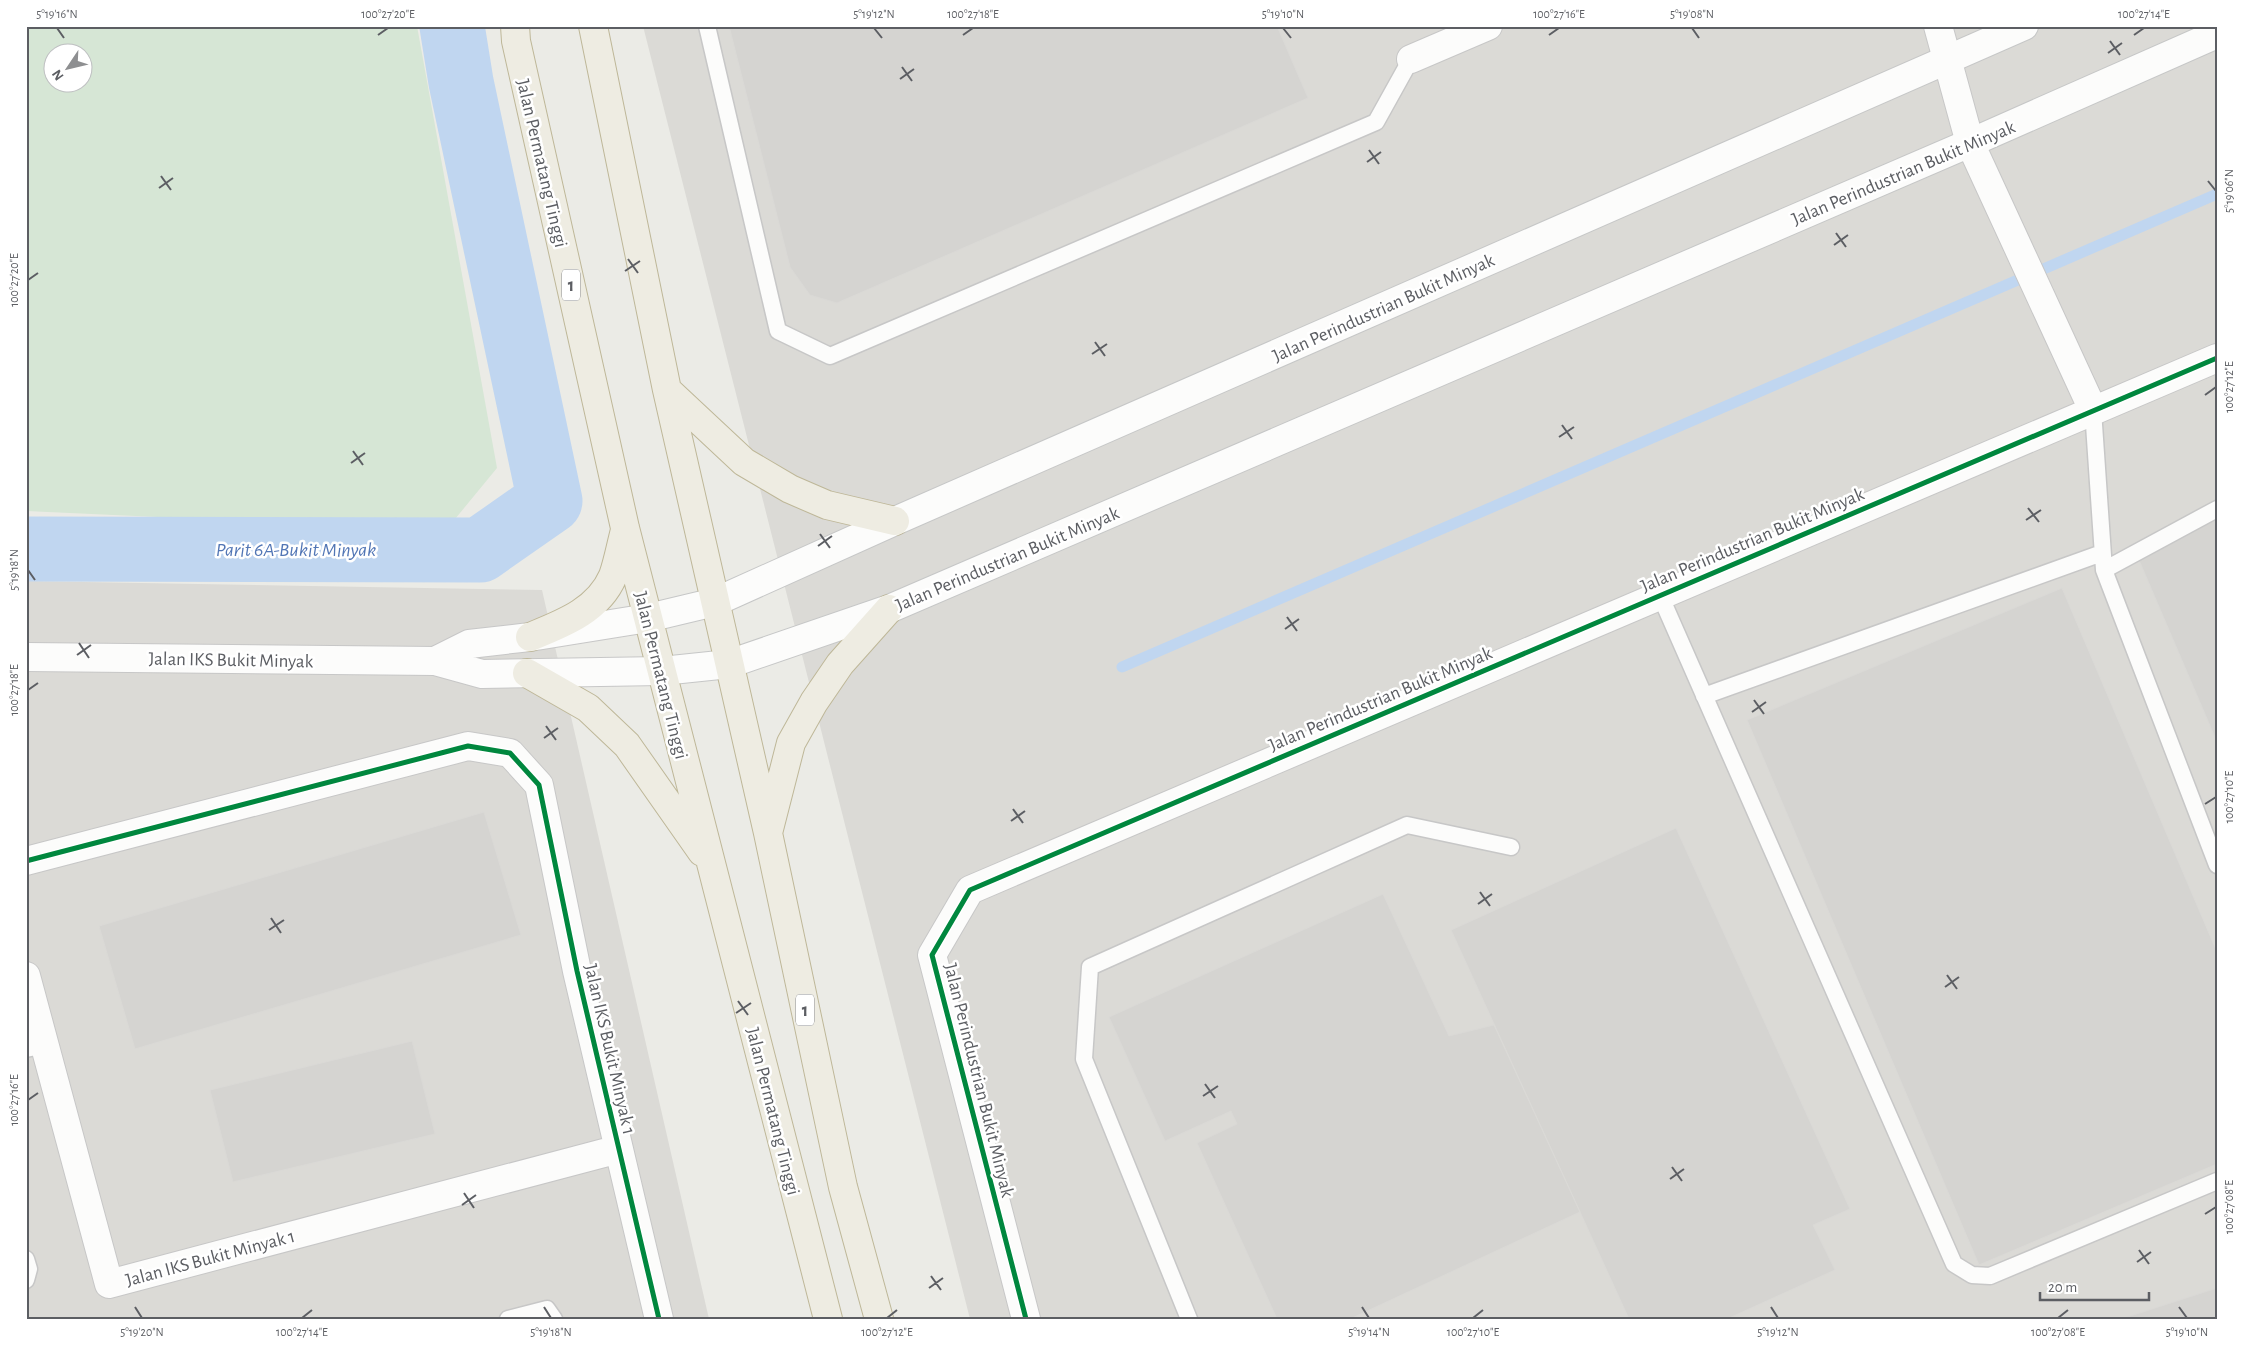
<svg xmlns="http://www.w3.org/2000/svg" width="2243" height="1345" font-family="'Alegreya Sans',sans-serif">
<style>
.industrial{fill:#dbdad6}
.green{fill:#d6e6d5;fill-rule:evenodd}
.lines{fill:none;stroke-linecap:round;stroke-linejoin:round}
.stream{stroke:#c0d6f0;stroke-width:11}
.river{stroke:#c0d6f0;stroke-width:65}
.building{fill:#d5d4d1;stroke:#dad9d6}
.lane-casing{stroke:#c7c7c7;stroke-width:19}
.street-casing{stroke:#c7c7c7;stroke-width:30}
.secondary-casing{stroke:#c6c7c7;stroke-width:30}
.highway-casing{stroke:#beb798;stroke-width:30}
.lane{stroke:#fcfcfb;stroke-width:16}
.street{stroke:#fcfcfb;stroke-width:28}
.secondary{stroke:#fcfcfb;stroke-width:28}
.highway{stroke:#eeece2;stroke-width:28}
.cycleway-casing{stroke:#fff;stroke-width:8}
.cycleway{stroke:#00873e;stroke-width:5}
.ticks{fill:none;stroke:#5c5e63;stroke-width:2}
.labels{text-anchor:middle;stroke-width:5;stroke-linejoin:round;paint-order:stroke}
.shield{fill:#fff;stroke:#8d8e92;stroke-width:1}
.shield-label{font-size:18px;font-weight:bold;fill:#5c5e63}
.street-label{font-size:19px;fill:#5c5e63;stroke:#fff}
.water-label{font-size:20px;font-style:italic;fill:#5276b5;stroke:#fff}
.neatline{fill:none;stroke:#5c5e63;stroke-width:2}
.ticks-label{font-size:12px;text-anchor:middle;fill:#5c5e63}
</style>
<rect width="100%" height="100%" fill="#ebebe6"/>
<path class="industrial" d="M643,26h1574v1293h-1247z
M26,581l516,9 167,729h-683z"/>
<path class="green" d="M26,26h391l80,442 -51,62 -420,-19zM52,52h30v30h-30z"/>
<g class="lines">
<path class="stream" d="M1122,667l1095,-473"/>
<path class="river" d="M26,549l454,1 70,-49 -89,-419 -9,-56"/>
</g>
<path class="building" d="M729,26h548l31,72 -471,205 -27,-8 -20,-28z
M2217,519v223l-81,-189z
M2062,588l155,364v212l-238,101 -232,-545z
M484,812l37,123 -386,114 -36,-123z
M1676,828l174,381 -37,16 22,45 -108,49h-98l-178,-389z
M1383,894l66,142 45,-11 86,187 -230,107h-73l-80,-176 40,-19 -6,-13 -66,30 -56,-124z
M412,1041l23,93 -202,48 -23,-92z
M2217,1288v31h-96z"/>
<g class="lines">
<defs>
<path id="lane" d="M707,26l71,305 52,25 546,-234 35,-63
M2093,410l11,160 113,295
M2104,570l113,-61
M1660,595l294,669 18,11 18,1 227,-95
M1704,696l398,-143
M26,1049l19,-4
M26,1259l3,10 -3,11
M508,1319l39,-10 7,10
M1189,1319l-105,-260 6,-92 317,-142 104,22"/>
<path id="street" d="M1938,26l32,117 123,267
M1411,59l77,-33
M26,657l409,4 47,13 180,-3
M435,661l34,-17 61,-7 118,-19
M26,861l442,-115 42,7 29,32 38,186 82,348
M26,976l83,308 510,-135
M1026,1319l-94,-364 38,-65 1247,-532"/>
<path id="secondary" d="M648,618l67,-16 180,-81 1129,-495
M662,671l67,-7 160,-55 1081,-466 247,-109"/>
<path id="highway" d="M515,26l1,15 109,487 203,791
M593,26l74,364 101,443 75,354 36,132
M667,390l77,72 46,27 37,16 68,16
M530,637c32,-13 68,-26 83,-61 5,-14 8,-31 12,-46
M527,673l61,35 39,37 75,107
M769,829l22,-86 23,-41 26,-38 49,-55"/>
</defs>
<use href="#lane" class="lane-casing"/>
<use href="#street" class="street-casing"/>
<use href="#secondary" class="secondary-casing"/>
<use href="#highway" class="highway-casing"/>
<use href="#lane" class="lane"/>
<use href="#street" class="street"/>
<use href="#secondary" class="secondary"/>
<use href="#highway" class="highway"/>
<defs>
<path id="cycleway" d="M26,861l442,-115 42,7 29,32 38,186 82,348
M1026,1319l-94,-364 38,-65 1247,-532"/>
</defs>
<use href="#cycleway" class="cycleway-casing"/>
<use href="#cycleway" class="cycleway"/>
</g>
<path class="ticks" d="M57,28l7,10M874,28l8,10M1283,28l8,10M1692,28l7,10M378,35l10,-7M963,35l10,-7M1549,35l10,-7M2134,35l10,-7M2110,41l10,14M2108,53l14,-10M902,67l10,14M900,79l14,-10M1369,150l10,14M1367,162l14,-10M161,176l10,14M2208,181l8,10M159,188l14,-10M1836,233l10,14M1834,245l14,-10M628,259l10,14M625,271l15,-10M28,280l10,-7M1095,342l10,14M1092,354l15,-10M2205,395l11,-8M1562,425l10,14M1559,437l15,-10M353,451l10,14M351,463l14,-10M2028,508l11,14M2026,520l15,-10M820,534l10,14M818,546l14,-10M28,570l7,10M1287,617l10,14M1285,629l14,-10M79,643l10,15M77,655l14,-10M28,690l10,-7M1754,700l10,14M1752,712l14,-10M546,726l10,14M544,738l14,-10M2205,804l11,-7M1013,809l10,14M1011,821l14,-10M1480,892l10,14M1478,904l14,-10M271,918l10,15M269,930l15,-10M1947,975l10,14M1945,987l14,-10M738,1001l10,14M736,1013l15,-10M1205,1084l10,14M1203,1096l15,-10M28,1100l10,-7M1672,1167l10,14M1670,1179l14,-10M464,1193l10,15M462,1205l14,-10M2205,1214l11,-7M2139,1250l10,14M2137,1262l14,-10M931,1276l10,14M929,1288l14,-10M135,1307l7,11M544,1307l7,11M1362,1307l7,11M1771,1307l7,11M2179,1307l8,11M302,1318l10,-8M887,1318l10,-8M1473,1318l10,-8M2058,1318l10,-8"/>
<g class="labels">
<g class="shield">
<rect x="562" y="269.5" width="18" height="31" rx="4"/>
<rect x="796" y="994.5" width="18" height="31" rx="4"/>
</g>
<g class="shield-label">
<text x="571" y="291">1</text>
<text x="805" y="1016">1</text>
</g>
<g class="street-label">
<text transform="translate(543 163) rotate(77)" y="7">Jalan Permatang Tinggi</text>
<text transform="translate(1903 172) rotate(-23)" y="7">Jalan Perindustrian Bukit Minyak</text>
<text transform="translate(1383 307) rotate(-24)" y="7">Jalan Perindustrian Bukit Minyak</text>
<text transform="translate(1752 539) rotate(-23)" y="7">Jalan Perindustrian Bukit Minyak</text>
<text transform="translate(1007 558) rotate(-23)" y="7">Jalan Perindustrian Bukit Minyak</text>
<text transform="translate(231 659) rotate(1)" y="7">Jalan IKS Bukit Minyak</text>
<text transform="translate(662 675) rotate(76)" y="7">Jalan Permatang Tinggi</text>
<text transform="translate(1380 698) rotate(-23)" y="7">Jalan Perindustrian Bukit Minyak</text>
<text transform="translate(611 1049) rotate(77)" y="7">Jalan IKS Bukit Minyak 1</text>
<text transform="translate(980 1080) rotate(76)" y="7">Jalan Perindustrian Bukit Minyak</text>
<text transform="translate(774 1111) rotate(76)" y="7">Jalan Permatang Tinggi</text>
<text transform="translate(210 1257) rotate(-15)" y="7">Jalan IKS Bukit Minyak 1</text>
</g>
<g class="water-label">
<text x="296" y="556">Parit 6A-Bukit Minyak</text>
</g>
</g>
<rect width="2243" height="1345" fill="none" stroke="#ffffff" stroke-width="55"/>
<g transform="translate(68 68) rotate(235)"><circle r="24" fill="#ffffff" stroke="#bebfc1"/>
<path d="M0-4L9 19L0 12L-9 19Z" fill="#8e8f91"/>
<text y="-8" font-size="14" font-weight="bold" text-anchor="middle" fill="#5c5e63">N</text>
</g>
<path d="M2040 1292v8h109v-8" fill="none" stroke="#5c5e63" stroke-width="2.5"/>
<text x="2048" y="1292" font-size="15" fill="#5c5e63" stroke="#ffffff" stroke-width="4" paint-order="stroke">20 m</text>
<rect x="28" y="28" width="2188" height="1290" class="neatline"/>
<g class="ticks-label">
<text x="57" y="18">5°19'16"N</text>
<text x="388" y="18">100°27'20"E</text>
<text x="874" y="18">5°19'12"N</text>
<text x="973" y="18">100°27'18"E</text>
<text x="1283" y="18">5°19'10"N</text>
<text x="1559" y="18">100°27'16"E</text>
<text x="1692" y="18">5°19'08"N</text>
<text x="2144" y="18">100°27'14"E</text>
<text transform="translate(2229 191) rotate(-90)" y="4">5°19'06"N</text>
<text transform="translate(14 280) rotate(-90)" y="4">100°27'20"E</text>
<text transform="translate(2229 387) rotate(-90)" y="4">100°27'12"E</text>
<text transform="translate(14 570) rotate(-90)" y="4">5°19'18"N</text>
<text transform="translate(14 690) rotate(-90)" y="4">100°27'18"E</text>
<text transform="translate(2229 797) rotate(-90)" y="4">100°27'10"E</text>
<text transform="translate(14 1100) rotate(-90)" y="4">100°27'16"E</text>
<text transform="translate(2229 1207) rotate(-90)" y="4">100°27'08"E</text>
<text x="142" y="1336">5°19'20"N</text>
<text x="302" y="1336">100°27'14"E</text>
<text x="551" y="1336">5°19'18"N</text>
<text x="887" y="1336">100°27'12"E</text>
<text x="1369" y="1336">5°19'14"N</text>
<text x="1473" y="1336">100°27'10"E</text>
<text x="1778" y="1336">5°19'12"N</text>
<text x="2058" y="1336">100°27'08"E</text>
<text x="2187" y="1336">5°19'10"N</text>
</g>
</svg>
